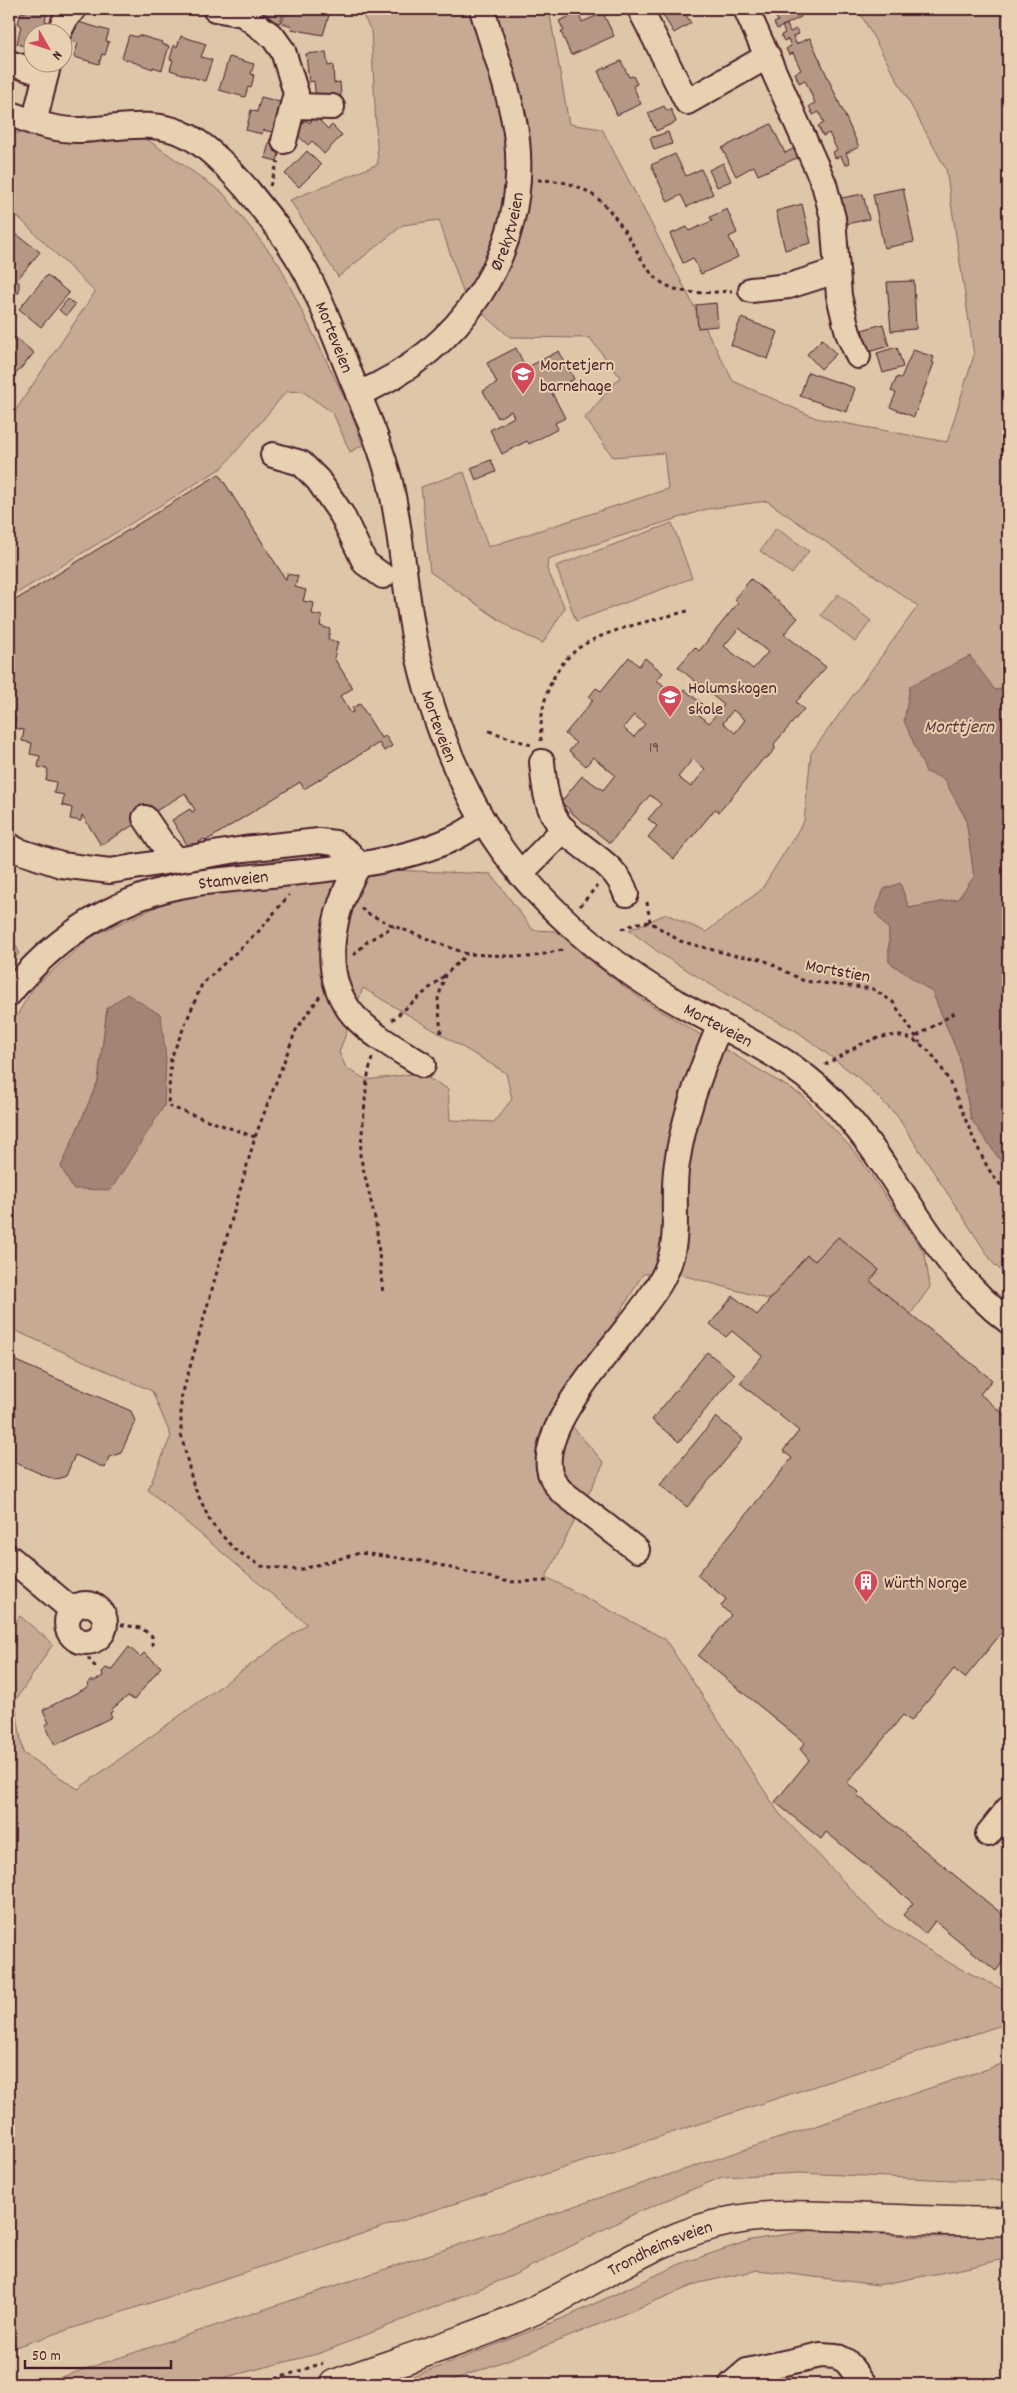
<svg xmlns="http://www.w3.org/2000/svg" width="1017" height="2393" font-family="Dekko,sans-serif">
<style>
.green{fill:#c6aa93;stroke:#88645f;fill-rule:evenodd}
.water{fill:#a48476;stroke:#805c58}
.building{fill:#b49784;stroke:#4a1f2b;fill-rule:evenodd}
.lines{fill:none;stroke-linecap:round;stroke-linejoin:round}
.minor-casing{stroke:#4a1f2b;stroke-width:28}
.major-casing{stroke:#4a1f2b;stroke-width:31}
.path{stroke:#4a1f2b;stroke-width:3;stroke-dasharray:4 4;stroke-linecap:butt}
.minor{stroke:#e8d1b0;stroke-width:24}
.major{stroke:#e8d1b0;stroke-width:28}
.labels{text-anchor:middle;stroke-width:4;stroke-linejoin:round;paint-order:stroke}
.number-label{font-size:15px;fill:#643d41}
.street-label{font-size:18px;fill:#4a1f2b;stroke:#e8d1b0}
.poi-label{font-size:18px;fill:#4a1f2b;stroke:#e8d1b0;text-anchor:start}
.water-label{font-size:19px;font-style:italic;fill:#60383e;stroke:#e8d1b0}
</style>
<rect width="100%" height="100%" fill="#dec6a8"/>
<filter id="ink" filterUnits="userSpaceOnUse"><feTurbulence type="fractalNoise" baseFrequency=".02" numOctaves="2"/><feDisplacementMap in="SourceGraphic" scale="10" xChannelSelector="R" yChannelSelector="G"/><feConvolveMatrix kernelMatrix="1 2 1 2 8 2 1 2 1" color-interpolation-filters="sRGB"/></filter>
<g filter="url(#ink)">
<path class="green" d="M359,9h190l20,115 33,5 131,252 83,37 131,24 27,-87 -28,-186 -88,-160h150v679l-13,2 -51,89 22,40 8,58 -16,22 -49,9 -9,-25 -25,29 14,18v32l43,29 27,65 12,63 34,48h3v111l-15,-15 -96,-147 -38,-38 -61,-46 -72,-38 -65,-40 -32,-24 37,-16 40,18 55,-42 43,-69 7,-68 107,-147 -151,-105 -60,8 -159,50 -1,10 18,39 -22,35 -29,-13 -84,-58 -9,-85 43,-15 24,75 180,-58 -4,-36 -51,4 -28,-39 35,-41 -30,-39 -80,-1 -45,-39 -26,-78 -36,5 -65,52 -48,-77 88,-36 -7,-134z
M9,128l8,5 73,9 55,-4 78,55 56,71 69,141 15,40 -13,7 -17,-39 -31,-22 -16,1 -63,75 -214,131v-178l86,-128 -86,-84z
M672,523l20,55 -116,43 -20,-55z
M776,528l33,23 -17,23 -32,-23z
M838,594l33,27 -16,21 -34,-27z
M392,870l99,4 42,56 26,1 27,27 55,41 162,97 53,57 69,101 5,33 -31,43 -17,1 -207,-58 -32,1 -83,138 44,51 -58,114 119,62 114,174 101,107 73,45 55,27v31l-999,326v-720l11,-13 33,28 -38,57 8,52 55,36 229,-165 -159,-134 23,-54 -19,-45 -143,-63v-300l25,-41 58,-51 75,-34 85,-17 108,-8zM363,988l143,85 6,26 -18,23 -44,-2 -2,-31 -29,-16 -52,7 -21,-12 -7,-16zM107,1008l4,182 -50,-23 37,-86z
M13,938l6,15 -10,14v-28z
M1008,2062v118h-56l-152,-7 -78,4 -84,35 -124,63 -193,78 -122,31h-159z
M813,2230l108,7 87,-1v22l-37,9 -93,18 -120,-15 -59,13 -143,59 -114,42h-55l55,-18 124,-49 114,-53 71,-24z"/>
<path class="water" d="M970,656l25,34 13,-2v479h-3l-34,-48 -12,-63 -27,-64 -43,-30v-32l-14,-18 9,-23 16,-6 9,25 49,-9 16,-22 -8,-58 -22,-40 -18,-7 -22,-51 6,-35z
M127,994l34,21 5,44 -2,47 -53,84 -38,-1 -12,-22 37,-86 9,-73z"/>
<path class="building" d="M9,9h5l-2,8 -3,-1z
M26,9h22l-3,12 3,1 -3,10h-13v16l-15,-4 4,-19 -3,-1 3,-12 4,1z
M263,9h21l-4,14 -19,-6z
M286,9h35l9,3 -7,23 -32,-6 1,-3 -10,-3z
M659,9h23l9,14 -17,10z
M772,9h24l5,8 -24,12 -3,-6 4,-2z
M578,13l4,9 21,-9 11,23 -43,19 -10,-23 3,-1 -5,-10z
M75,21l34,10 -3,10 3,1 -4,13 -3,-1 -3,10 -25,-7 4,-14 -9,-2z
M787,24l3,8 6,-3 3,5 -6,2 3,8 14,-6 49,109 -13,6 4,10 -5,2 -4,-9 -6,2 -2,-6 4,-2 -8,-17 -6,3 -5,-10 6,-3 -5,-11 -6,3 -4,-9 6,-3 -10,-23 -6,3 -4,-10 6,-3 -8,-17 -4,2 -3,-6 5,-3 -3,-7 -4,2 -3,-6 4,-2 -3,-7z
M129,35l8,2 1,-2 24,7 -1,2 8,2 -7,24 -9,-3v2l-31,-11z
M181,36l25,8 -5,13 11,3 -7,21 -35,-11 3,-10 -3,-1 4,-14 3,2z
M326,52l2,14 5,-1 1,18 6,-1 1,14 -25,3 -2,-18 -5,1 -3,-28z
M229,57l25,7 -3,10 3,1 -3,13 -3,-1 -3,10 -26,-7z
M621,61l8,16 4,-1 4,8 -4,2 8,18 -24,11 -19,-44z
M261,97l19,5 -2,11 4,1 -2,9 -5,-2 -3,11 -9,-2 -1,4 -16,-4 5,-20 6,2z
M664,106l3,5 4,-2 5,13 -20,9 -8,-18z
M316,117l12,12 4,-4 10,10 -18,19 -12,-13 -4,4 -14,-13 12,-12 3,3z
M771,124l14,29 10,-5 4,9 -41,18 -4,-9 -18,10 -14,-28z
M668,132l4,12 -18,6 -4,-12z
M270,139l12,4 -5,18 -12,-3z
M307,151l14,14 -22,22 -14,-13z
M675,154l11,22 15,-7 12,25 -26,13 -6,-12 -13,7 -17,-37z
M723,163l8,18 -14,6 -8,-17z
M903,188l11,54 -30,6 -11,-54z
M863,194l6,25 -22,5 -6,-26z
M802,204l9,39 -26,7 -9,-39z
M727,209l10,24 -8,4 9,20 -37,17 -8,-16 -10,5 -13,-29 17,-7 2,4 23,-10 -2,-4z
M16,234l24,18 -24,29 -7,-6v-32z
M47,275l22,18 -28,34 -22,-18z
M9,281l10,1v11l-10,-1z
M914,281l2,48 -25,2 -4,-49z
M68,299l7,6 -9,11 -7,-6z
M716,303l2,23 -20,2 -2,-23z
M741,318l37,14 -10,27 -37,-14z
M883,324l6,22 -21,6 -6,-22z
M9,332l25,21 -25,29z
M822,339l14,15 -15,15 -14,-15z
M897,347l6,20 -20,6 -6,-20z
M516,348l10,20 33,-17 15,28 -23,12 14,27 -10,5 3,6 -29,15 -2,-3 -25,13 -12,-24 24,-13 -3,-6 -13,7 -15,-27 14,-8 -10,-20z
M913,350l21,7 -2,5 2,1 -20,54 -24,-10 6,-14 -5,-2 6,-14 4,1z
M808,372l47,16 -8,24 -47,-16z
M491,460l5,12 -20,8 -5,-12z
M219,474l67,106 1,-6 11,2 -3,11 11,3 -3,11 11,2 -2,11 10,2 -2,10 10,3 -2,11 10,2 -4,16 19,30 -13,8 11,17 3,-2 -2,-3 8,-4 21,34 5,-2 6,10 -8,5 -5,-8 -75,46 -4,-7 -94,59 -2,-2 -15,9 -17,-28 18,-11 2,3 3,-2 -10,-17 -84,52 -19,-30 -1,6 -11,-2 2,-11 -10,-3 2,-10 -10,-2 2,-11 -10,-2 2,-11 -10,-2 2,-11 -10,-2 2,-11 -10,-2 2,-11 -10,-2 2,-10 -7,-2v-112z
M751,579l47,39 -14,16 42,33 -30,35 8,7 -30,35 1,5 -8,9h-3l-45,54 -4,-3 -41,50 -26,-22 9,-11 -9,-7 13,-15 -11,-9 -40,48 -41,-32 1,-1 -9,-8 21,-26 21,14 12,-15 -22,-18 -7,9 -17,-15 7,-8 -11,-9 28,-34 -4,-3 7,-9 5,3 28,-34 10,9 6,-8 18,15 -6,7 20,17 7,-8 18,15 -6,8 13,11 15,-18 -46,-38 17,-20 4,4 39,-48 -4,-4zM739,628l29,24 -15,17 -29,-23zM733,710l12,10 -10,13 -12,-10zM634,715l11,9 -11,13 -11,-9zM693,759l12,11 -14,17 -13,-10z
M838,1237l41,33 -9,11 122,99 -12,14 28,24v194l-5,7 5,6 -43,53 -11,-9 -43,52 -8,-6 -56,68 12,9 -2,3 151,124v42l-4,-1 -8,11 -61,-50 -10,13 -22,-19 10,-12 -87,-71 -5,7 -46,-37 34,-42 -9,-11 5,-6 -107,-87 33,-41 -10,-9 5,-7 -29,-24 95,-117 -9,-7 16,-20 -59,-48 22,-27 -30,-25 -6,6 -16,-13 23,-28 24,19 50,-60 8,6z
M707,1352l28,22 -56,68 -27,-22z
M9,1358l122,53 4,10 -14,32 -12,4 -4,11 -30,-13 -9,21 -11,4 -46,-20z
M716,1417l27,22 -56,68 -27,-22z
M129,1647l11,10 4,-4 17,14 -27,33 -6,-4 -16,13 1,2 -3,2 2,4 -57,28 -10,-20 4,-2 -6,-13 45,-23 1,-6h6l8,-5 -1,-4 4,-4 5,2z"/>
<g class="lines">
<defs>
<g id="minor">
<path d="M215,9l28,5 30,23 10,14 13,42 -12,48"/>
<path d="M640,9l47,93 81,-46"/>
<path d="M746,9l78,175 9,34 6,78 9,37 10,23"/>
<path d="M59,32l8,-16 7,-7"/>
<path d="M9,63l37,11"/>
<path d="M293,106l39,1"/>
<path id="s1" d="M9,113c23,10 48,18 73,17 38,-2 72,-12 108,7 22,13 39,32 56,51 21,26 43,53 59,82 19,35 32,73 47,109 14,34 29,67 38,103 12,52 14,106 25,159 13,63 36,125 69,181 42,72 123,142 196,182 52,29 107,51 150,94 68,68 100,164 178,223"/>
<path d="M34,123l15,-61"/>
<path d="M751,290l38,-4 47,-15"/>
<path id="s2" d="M358,394c102,-42 171,-141 159,-254 -5,-43 -23,-89 -35,-131"/>
<path d="M273,455l28,8 17,17 24,35 23,48 18,13"/>
<path d="M542,762c2,19 3,39 13,56 18,31 60,40 71,76"/>
<path d="M145,818l17,25 14,16"/>
<path d="M9,845l7,5 45,15 49,6 134,-22 75,-8 16,2 14,10 10,12c-26,43 -42,109 -5,151 19,20 45,34 69,49"/>
<path d="M520,874l44,-45"/>
<path id="s3" d="M9,994c40,-50 91,-86 154,-104 30,-8 60,-10 90,-13 66,-7 136,-11 197,-37 12,-5 23,-13 33,-19"/>
<path d="M637,1550l-76,-59c-6,-7 -11,-14 -12,-23 -7,-55 85,-139 112,-187 23,-40 9,-76 16,-118 7,-48 24,-94 43,-138"/>
<path d="M9,1557l63,53"/>
<circle cx="86" cy="1623" r="19"/>
<path d="M988,1834l20,-25"/>
<path d="M732,2384l15,-13 74,-16 15,1 10,5 18,23"/>
</g>
<g id="major">
<path id="s4" d="M334,2384c67,-24 136,-44 201,-74 65,-30 123,-75 195,-89 39,-8 80,-6 120,-4 53,2 106,6 158,4"/>
</g>
</defs>
<use href="#minor" class="minor-casing"/>
<use href="#major" class="major-casing"/>
<path class="path" d="M538,180c56,0 73,28 100,73 7,13 16,27 30,33 19,10 43,6 64,5
M270,186l8,-25
M489,731l42,14
M541,741c-2,-36 10,-77 44,-97 27,-16 74,-25 106,-34
M647,902l3,20
M580,906l17,-20
M361,908l6,5 27,13 73,28 64,3 35,-8
M622,929l16,-6 12,-1 30,19 52,14 30,4 42,22 69,8 20,13 27,41
M354,955l14,-14 26,-15
M320,996l-24,34 -41,107 -74,262v35l12,50 18,39 23,26 27,17 38,4 61,-17 62,8 87,21 38,-1
M392,1020l53,-45
M441,1033l-3,-34 7,-24 22,-21
M917,1036l41,-25
M372,1058l-5,22 -7,75 16,68 7,71
M825,1065c18,-10 37,-24 58,-28 58,-13 75,73 95,111 8,17 15,32 30,43
M255,1137l-87,-31 3,-48 31,-74 57,-53 30,-36
M105,1622l36,6 11,8v12
M84,1642l5,17 9,11
M260,2384l63,-21"/>
<use href="#minor" class="minor"/>
<use href="#major" class="major"/>
</g>
</g>
<defs>
<symbol id="school-pin" viewBox="-11 -11 22 30"><path d="M0 17L-7.5 6A9.5 9.5 0 1 1 7.5 6Z" fill="#d1495b" stroke="#e8d1b0"/><path d="M0-5L7-2L0 1L-7-2ZM-4 1L0 2.5L4 1V4Q0 6-4 4Z" fill="#fff"/></symbol>
<symbol id="building-pin" viewBox="-11 -11 22 30"><path d="M0 17L-7.5 6A9.5 9.5 0 1 1 7.5 6Z" fill="#d1495b" stroke="#e8d1b0"/><path d="M-4-6H4V6H1V3H-1V6H-4ZM-2.5-4.3h1.7v1.8h-1.7ZM.8-4.3h1.7v1.8H.8ZM-2.5-1h1.7V.8h-1.7ZM.8-1h1.7V.8H.8Z" fill="#fff"/></symbol>
</defs>
<g fill-rule="evenodd">
<use href="#school-pin" x="509" y="360" width="28" height="38"/>
<use href="#school-pin" x="656" y="683" width="28" height="38"/>
<use href="#building-pin" x="852" y="1568" width="28" height="38"/>
</g>
<g class="labels">
<g class="number-label">
<text x="654" y="752">19</text>
</g>
<g class="street-label">
<text dy="6" stroke="none"><textPath href="#s2" startOffset="229">Ørekytveien</textPath></text>
<text dy="6" stroke="none"><textPath href="#s1" startOffset="436">Morteveien</textPath></text>
<text dy="6" stroke="none"><textPath href="#s1" startOffset="841">Morteveien</textPath></text>
<text dy="6" stroke="none"><textPath href="#s3" startOffset="260">Stamveien</textPath></text>
<text transform="translate(838 970) rotate(11)" y="6">Mortstien</text>
<text dy="6" stroke="none"><textPath href="#s1" startOffset="1261">Morteveien</textPath></text>
<text dy="6" stroke="none"><textPath href="#s4" startOffset="354">Trondheimsveien</textPath></text>
</g>
<g class="poi-label">
<text x="540" y="370">Mortetjern<tspan x="540" dy="21">barnehage</tspan></text>
<text x="688" y="693">Holumskogen<tspan x="688" dy="21">skole</tspan></text>
<text x="884" y="1588">Würth Norge</text>
</g>
<g class="water-label">
<text x="959" y="732">Morttjern</text>
</g>
</g>
<rect width="1017" height="2393" fill="none" stroke="#e8d1b0" stroke-width="30"/>
<rect x="15" y="15" width="987" height="2363" fill="none" stroke="#4a1f2b" stroke-width="2" filter="url(#ink)"/>
<g transform="translate(48 48) rotate(129)"><circle r="24" fill="#e8d1b0" stroke="#a98a7b"/>
<path d="M0-4L9 19L0 12L-9 19Z" fill="#d1495b"/>
<text y="-8" font-size="14" font-weight="bold" text-anchor="middle" fill="#4a1f2b">N</text>
</g>
<path d="M25 2360v8h146v-8" fill="none" stroke="#4a1f2b" stroke-width="2.5"/>
<text x="32" y="2360" font-size="15" fill="#4a1f2b" stroke="#e8d1b0" stroke-width="4" paint-order="stroke">50 m</text>
</svg>
